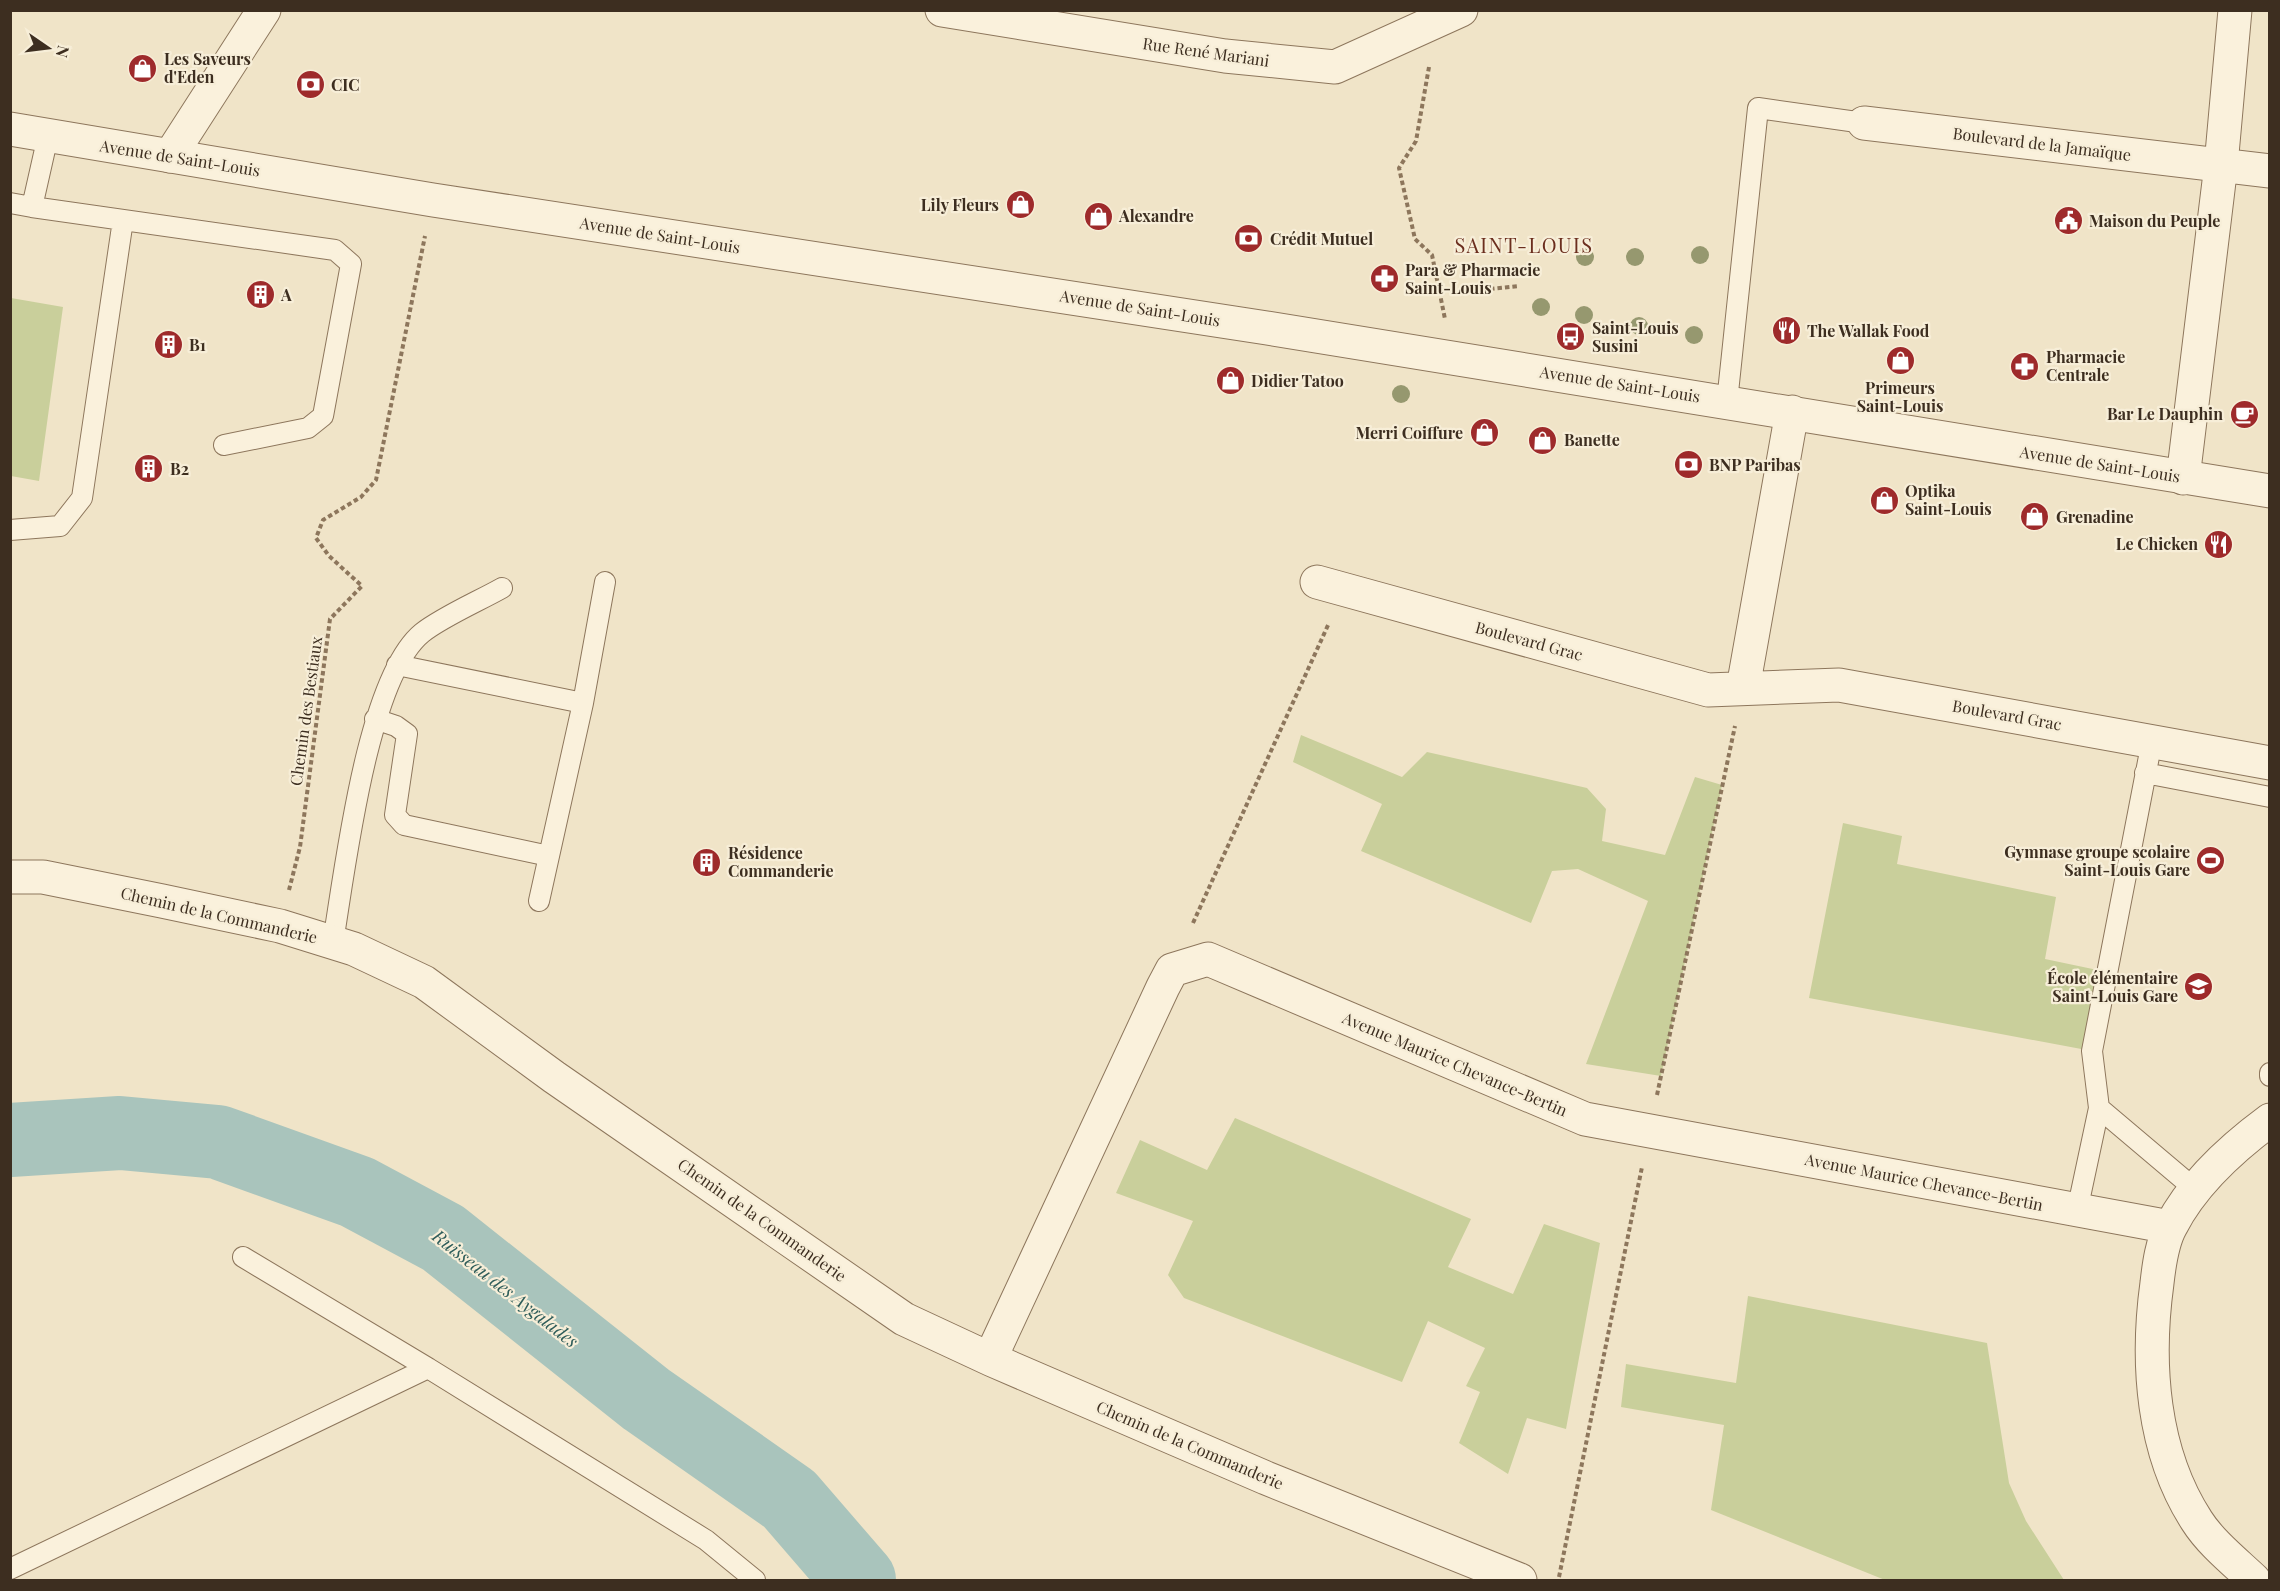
<svg xmlns="http://www.w3.org/2000/svg" width="2280" height="1591" font-family="'Playfair Display',serif">
<style>
.green{fill:#c9cf9b}
.lines{fill:none;stroke-linecap:round;stroke-linejoin:round}
.river{stroke:#a9c4bc;stroke-width:74}
.service-casing{stroke:#8d765c;stroke-width:22}
.minor-casing{stroke:#8d765c;stroke-width:35}
.tertiary-casing{stroke:#8d765c;stroke-width:35}
.path{stroke:#8d765c;stroke-width:4;stroke-dasharray:4.5 3;stroke-linecap:butt}
.service{stroke:#faf1dc;stroke-width:20}
.minor{stroke:#faf1dc;stroke-width:33}
.tertiary{stroke:#faf1dc;stroke-width:33}
.tree{fill:#96986f}
.labels{text-anchor:middle;stroke-width:4.5;stroke-linejoin:round;paint-order:stroke}
.street-label{font-size:16px;fill:#3d2e20;stroke:#f7eed8}
.poi-label{font-size:16px;font-weight:bold;fill:#3d2e20;stroke:#f7eed8;text-anchor:start}
.water-label{font-size:18px;font-style:italic;fill:#2f5d5a;stroke:#f7eed8}
.quarter-label{font-size:20px;letter-spacing:1.5px;fill:#6b2e1e;stroke:#f7eed8}
</style>
<rect width="100%" height="100%" fill="#f0e4c8"/>
<path class="green" d="M11,298l52,9 -24,174 -28,-5z
M1301,735l101,42 25,-25 160,36 19,21 -4,32 63,14 30,-78 27,8 -61,291 -75,-12 62,-163 -70,-32 -26,2 -21,52 -170,-72 21,-47 -89,-42z
M1843,823l59,13 -5,28 159,33 -11,62 62,13 -15,79 -283,-53z
M1235,1118l236,101 -23,48 65,27 31,-70 56,19 -34,186 -39,-11 -19,56 -49,-31 21,-51 -14,-6 19,-38 -57,-27 -26,61 -218,-84 -16,-23 25,-54 -77,-28 24,-53 67,30z
M1748,1296l239,47 22,140 17,38 38,59h-179l-174,-70 13,-85 -103,-18 5,-43 110,19z"/>
<g class="lines">
<path class="river" d="M10,1140l110,-7 98,9 139,50 86,46 203,161 143,100 70,81"/>
<defs>
<path id="service" d="M10,203l22,4 16,-71
M32,207l303,43 16,14 -28,152 -15,12 -84,17
M1727,402l31,-294 106,15
M10,530l50,-4 22,-28 41,-278
M397,665l186,38 22,-121
M375,719l21,7 11,8 -12,81 9,10 145,31
M2145,773l125,24
M539,901l44,-198
M333,942c12,-72 34,-264 89,-309 20,-16 57,-32 80,-45
M2270,1073v3
M2099,1108l97,82
M2077,1211l22,-103 -7,-57 60,-310
M243,1257l185,111
M10,1569l418,-201 278,172 49,40"/>
<path id="minor" d="M942,10l283,46 110,11 126,-57
M1864,123l406,48
M170,156l94,-146
M2183,478l38,-313 14,-155
M1317,582l391,108 131,-5 431,78
M1743,688l49,-276
M10,877h33l119,24 118,25 74,23 70,33 130,95 350,242 86,40 276,119 254,102
M990,1359l173,-372 9,-17 36,-11 377,160 585,108
M2254,1580c-19,-18 -43,-37 -57,-59 -45,-69 -51,-158 -40,-238 2,-18 5,-41 14,-57 22,-43 61,-78 99,-106"/>
<path id="tertiary" d="M10,129l423,71 834,128 1003,163"/>
</defs>
<use href="#service" class="service-casing"/>
<use href="#minor" class="minor-casing"/>
<use href="#tertiary" class="tertiary-casing"/>
<path class="path" d="M1429,67l-13,74 -17,27 16,71 17,16 13,64
M1490,289l29,-3
M289,890l11,-43 30,-228 32,-33 -33,-30 -13,-18 7,-18 38,-23 15,-17 49,-244
M1193,923l136,-300
M1657,1095l78,-369
M1559,1577l83,-410"/>
<use href="#service" class="service"/>
<use href="#minor" class="minor"/>
<use href="#tertiary" class="tertiary"/>
</g>
<g class="tree">
<circle cx="1700" cy="255" r="9"/>
<circle cx="1585" cy="257" r="9"/>
<circle cx="1635" cy="257" r="9"/>
<circle cx="1541" cy="307" r="9"/>
<circle cx="1584" cy="315" r="9"/>
<circle cx="1639" cy="326" r="9"/>
<circle cx="1694" cy="335" r="9"/>
<circle cx="1401" cy="394" r="9"/>
</g>
<defs>
<symbol id="shop-disc" viewBox="-11 -11 22 22"><circle r="9.5" fill="#9e2a2b" stroke="#f7eed8"/><path d="M-5-2.5h2.3a2.7 3.5 0 0 1 5.4 0H5L5.5 6h-11ZM-1.5-2.5h3a1.5 2.3 0 0 0-3 0Z" fill="#fff"/></symbol>
<symbol id="bank-disc" viewBox="-11 -11 22 22"><circle r="9.5" fill="#9e2a2b" stroke="#f7eed8"/><path d="M-6-4H6V4H-6ZM0-2.3a2.3 2.3 0 1 0 0 4.6a2.3 2.3 0 1 0 0-4.6Z" fill="#fff"/></symbol>
<symbol id="civic-disc" viewBox="-11 -11 22 22"><circle r="9.5" fill="#9e2a2b" stroke="#f7eed8"/><path d="M-.6-6.5H3V-4.5H.6V-3L4-1V1h2V6H-6V1h2V-1L-.6-3ZM-1.2 2.5V6h2.4V2.5Z" fill="#fff"/></symbol>
<symbol id="pharmacy-disc" viewBox="-11 -11 22 22"><circle r="9.5" fill="#9e2a2b" stroke="#f7eed8"/><path d="M-2-6h4v4h4v4h-4v4h-4v-4h-4v-4h4Z" fill="#fff"/></symbol>
<symbol id="building-disc" viewBox="-11 -11 22 22"><circle r="9.5" fill="#9e2a2b" stroke="#f7eed8"/><path d="M-4-6H4V6H1V3H-1V6H-4ZM-2.5-4.3h1.7v1.8h-1.7ZM.8-4.3h1.7v1.8H.8ZM-2.5-1h1.7V.8h-1.7ZM.8-1h1.7V.8H.8Z" fill="#fff"/></symbol>
<symbol id="restaurant-disc" viewBox="-11 -11 22 22"><circle r="9.5" fill="#9e2a2b" stroke="#f7eed8"/><path d="M-5-6h1v4h1v-4h1v4h1v-4h1v5L-1.5 .5V6h-2V.5L-5-1ZM5-6V6H3V1.5H1.5Q1.5-4 5-6Z" fill="#fff"/></symbol>
<symbol id="bus-disc" viewBox="-11 -11 22 22"><circle r="9.5" fill="#9e2a2b" stroke="#f7eed8"/><path d="M-5-6H5V4H4V6H2V4H-2V6H-4V4H-5ZM-3.5-4V0h7V-4ZM-3.5 1.2v1.5H-2V1.2ZM2 1.2v1.5H3.5V1.2Z" fill="#fff"/></symbol>
<symbol id="cafe-disc" viewBox="-11 -11 22 22"><circle r="9.5" fill="#9e2a2b" stroke="#f7eed8"/><path d="M-5.5-4.5H6V0H3Q3 3.5 0 3.5H-2.5Q-5.5 3.5-5.5 0ZM3-3.2v2h1.7v-2ZM-6 4.5H4V6H-6Z" fill="#fff"/></symbol>
<symbol id="stadium-disc" viewBox="-11 -11 22 22"><circle r="9.5" fill="#9e2a2b" stroke="#f7eed8"/><path d="M0-5a6.5 5 0 1 0 0 10a6.5 5 0 1 0 0-10ZM-3.5-1.8h7v3.6h-7Z" fill="#fff"/></symbol>
<symbol id="school-disc" viewBox="-11 -11 22 22"><circle r="9.5" fill="#9e2a2b" stroke="#f7eed8"/><path d="M0-5L7-2L0 1L-7-2ZM-4 1L0 2.5L4 1V4Q0 6-4 4Z" fill="#fff"/></symbol>
</defs>
<g fill-rule="evenodd">
<use href="#shop-disc" x="126" y="52" width="33" height="33"/>
<use href="#bank-disc" x="294" y="68" width="33" height="33"/>
<use href="#shop-disc" x="1004" y="188" width="33" height="33"/>
<use href="#shop-disc" x="1082" y="200" width="33" height="33"/>
<use href="#civic-disc" x="2052" y="204" width="33" height="33"/>
<use href="#bank-disc" x="1232" y="222" width="33" height="33"/>
<use href="#pharmacy-disc" x="1368" y="262" width="33" height="33"/>
<use href="#building-disc" x="244" y="278" width="33" height="33"/>
<use href="#restaurant-disc" x="1770" y="314" width="33" height="33"/>
<use href="#bus-disc" x="1554" y="320" width="33" height="33"/>
<use href="#building-disc" x="152" y="328" width="33" height="33"/>
<use href="#shop-disc" x="1884" y="344" width="33" height="33"/>
<use href="#pharmacy-disc" x="2008" y="350" width="33" height="33"/>
<use href="#shop-disc" x="1214" y="364" width="33" height="33"/>
<use href="#cafe-disc" x="2228" y="398" width="33" height="33"/>
<use href="#shop-disc" x="1468" y="416" width="33" height="33"/>
<use href="#shop-disc" x="1526" y="424" width="33" height="33"/>
<use href="#bank-disc" x="1672" y="448" width="33" height="33"/>
<use href="#building-disc" x="132" y="452" width="33" height="33"/>
<use href="#shop-disc" x="1868" y="484" width="33" height="33"/>
<use href="#shop-disc" x="2018" y="500" width="33" height="33"/>
<use href="#restaurant-disc" x="2202" y="528" width="33" height="33"/>
<use href="#stadium-disc" x="2194" y="844" width="33" height="33"/>
<use href="#building-disc" x="690" y="846" width="33" height="33"/>
<use href="#school-disc" x="2182" y="970" width="33" height="33"/>
</g>
<g class="labels">
<g class="street-label">
<text transform="translate(1206 52) rotate(8)" y="6">Rue René Mariani</text>
<text transform="translate(2042 144) rotate(7)" y="6">Boulevard de la Jamaïque</text>
<text transform="translate(180 158) rotate(9)" y="6">Avenue de Saint-Louis</text>
<text transform="translate(660 235) rotate(9)" y="6">Avenue de Saint-Louis</text>
<text transform="translate(1140 308) rotate(9)" y="6">Avenue de Saint-Louis</text>
<text transform="translate(1620 384) rotate(9)" y="6">Avenue de Saint-Louis</text>
<text transform="translate(2100 464) rotate(9)" y="6">Avenue de Saint-Louis</text>
<text transform="translate(1529 641) rotate(15)" y="6">Boulevard Grac</text>
<text transform="translate(306 711) rotate(-82)" y="6">Chemin des Bestiaux</text>
<text transform="translate(2007 715) rotate(10)" y="6">Boulevard Grac</text>
<text transform="translate(219 915) rotate(13)" y="6">Chemin de la Commanderie</text>
<text transform="translate(1455 1064) rotate(23)" y="6">Avenue Maurice Chevance-Bertin</text>
<text transform="translate(1924 1182) rotate(11)" y="6">Avenue Maurice Chevance-Bertin</text>
<text transform="translate(762 1220) rotate(35)" y="6">Chemin de la Commanderie</text>
<text transform="translate(1190 1445) rotate(23)" y="6">Chemin de la Commanderie</text>
</g>
<g class="poi-label">
<text x="164" y="65">Les Saveurs<tspan x="164" dy="18">d'Eden</tspan></text>
<text x="331" y="91">CIC</text>
<text x="999" y="211" text-anchor="end">Lily Fleurs</text>
<text x="1119" y="222">Alexandre</text>
<text x="2089" y="227">Maison du Peuple</text>
<text x="1270" y="245">Crédit Mutuel</text>
<text x="1405" y="276">Para &amp; Pharmacie<tspan x="1405" dy="18">Saint-Louis</tspan></text>
<text x="281" y="301">A</text>
<text x="1592" y="334">Saint-Louis<tspan x="1592" dy="18">Susini</tspan></text>
<text x="1807" y="337">The Wallak Food</text>
<text x="189" y="351">B1</text>
<text x="2046" y="363">Pharmacie<tspan x="2046" dy="18">Centrale</tspan></text>
<text x="1251" y="387">Didier Tatoo</text>
<text x="1900" y="394" text-anchor="middle">Primeurs<tspan x="1900" dy="18">Saint-Louis</tspan></text>
<text x="2223" y="420" text-anchor="end">Bar Le Dauphin</text>
<text x="1463" y="439" text-anchor="end">Merri Coiffure</text>
<text x="1564" y="446">Banette</text>
<text x="1709" y="471">BNP Paribas</text>
<text x="170" y="475">B2</text>
<text x="1905" y="497">Optika<tspan x="1905" dy="18">Saint-Louis</tspan></text>
<text x="2056" y="523">Grenadine</text>
<text x="2198" y="550" text-anchor="end">Le Chicken</text>
<text x="2190" y="858" text-anchor="end">Gymnase groupe scolaire<tspan x="2190" dy="18">Saint-Louis Gare</tspan></text>
<text x="728" y="859">Résidence<tspan x="728" dy="18">Commanderie</tspan></text>
<text x="2178" y="984" text-anchor="end">École élémentaire<tspan x="2178" dy="18">Saint-Louis Gare</tspan></text>
</g>
<g class="water-label">
<text transform="translate(505 1289) rotate(38)" y="6">Ruisseau des Aygalades</text>
</g>
<g class="quarter-label">
<text x="1524" y="253">SAINT-LOUIS</text>
</g>
</g>
<rect width="2280" height="1591" fill="none" stroke="#3d2e20" stroke-width="24"/>
<g transform="translate(48 48) rotate(104)" stroke="#f7eed8" stroke-width="4.5" paint-order="stroke">
<path d="M0-4.5L10 22L0 15L-10 22Z" fill="#3d2e20"/>
<text y="-9" font-size="16" font-weight="bold" text-anchor="middle" fill="#3d2e20">N</text>
</g>
</svg>
